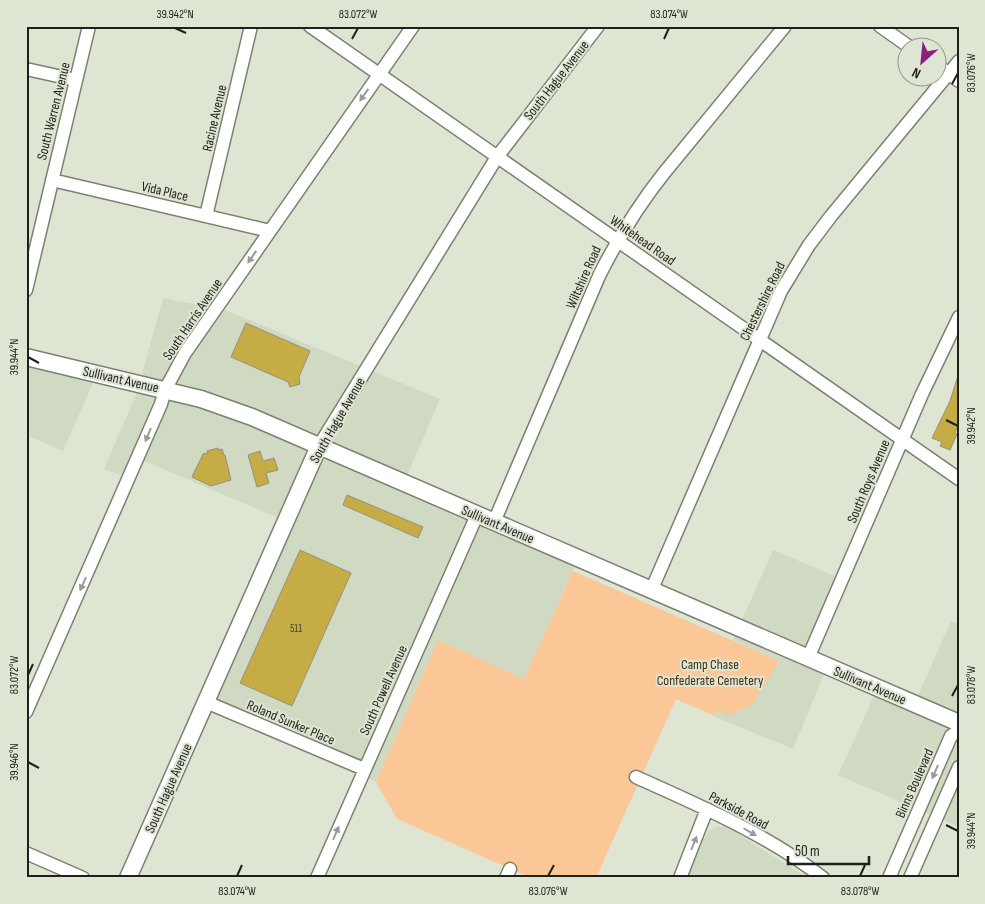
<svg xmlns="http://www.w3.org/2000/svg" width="985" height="904" font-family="'Sofia Sans Condensed',sans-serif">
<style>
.built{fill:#d0dac2}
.green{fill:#fbc796}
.building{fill:#c6ac45;stroke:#959080}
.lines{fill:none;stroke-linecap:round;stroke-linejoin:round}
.minor-casing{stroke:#7b8171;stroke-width:15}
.major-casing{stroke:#7b8171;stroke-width:19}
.minor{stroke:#fff;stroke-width:12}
.major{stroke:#fff;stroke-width:16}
.oneway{fill:#9a9b98}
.ticks{fill:none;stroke:#1e201a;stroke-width:2}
.labels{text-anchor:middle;stroke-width:4;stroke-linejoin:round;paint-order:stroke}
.number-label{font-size:11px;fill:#484325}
.street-label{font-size:14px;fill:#1e201a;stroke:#dee5d3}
.park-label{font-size:14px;fill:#4a2d0d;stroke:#dee5d3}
.neatline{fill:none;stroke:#1e201a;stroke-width:2}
.ticks-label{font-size:12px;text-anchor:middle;fill:#1e201a}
</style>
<rect width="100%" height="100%" fill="#dee5d3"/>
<path class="built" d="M163,298l62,12 215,89 -34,79 175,75 -57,126 -86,-39 -62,142 -175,-76 82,-186 -148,-63 -9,20 -22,-8 33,-77z
M26,351l73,18 -36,82 -37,-16z
M773,550l66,28 -33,74 23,10 -36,87 -78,-32 3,-7 60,-49 -45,-21z
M951,621l8,3v203l-121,-52 41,-90 37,15z
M725,826l83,52h-121l19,-44 9,-7z"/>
<path class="green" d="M573,571l206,90 -27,44 -23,10 -11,-5 -3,6 -39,-17 -80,179h-65l-134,-59 -21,-37 62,-142 86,39z"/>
<path class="building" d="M246,323l64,28 -11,26 1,7 -10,3 -2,-5 -57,-25z
M958,376l1,48 -4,9 2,1 -7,16 -10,-4 2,-4 -10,-4 18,-37z
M218,448v2l4,-1 2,6h1l6,25 -20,6 -19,-9 11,-23 5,-1 -1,-2z
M260,451l3,10 11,-3 4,12 -12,3 3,10 -12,4 -9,-32z
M347,495l76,32 -5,11 -75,-33z
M300,550l51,23 -59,133 -52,-23z"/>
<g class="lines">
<defs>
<path id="minor" d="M310,26l649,453
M880,26l31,22
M938,66l21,15
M26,69l50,11
M52,180l218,51
M206,216l45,-190
M26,290l63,-264
M319,446l178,-289 101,-131
M494,522l105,-246c19,-38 38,-69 65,-103l121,-147
M651,591l130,-300 28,-46 22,-29 128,-155
M808,658l114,-264 37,-77
M206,702l158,67
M26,712l135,-308 4,-14 20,-37 228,-327
M636,777c64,29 131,57 187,101
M26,853l57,25
M317,878l160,-363
M506,878l4,-9
M680,878l27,-69
M889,878l62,-142 8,-6
M910,878l49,-111"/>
<path id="major" d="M26,357l175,42 51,18 707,306
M128,878l191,-432"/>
</defs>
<use href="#minor" class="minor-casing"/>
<use href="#major" class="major-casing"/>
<use href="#minor" class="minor"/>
<use href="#major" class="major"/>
</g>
<defs><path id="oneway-solid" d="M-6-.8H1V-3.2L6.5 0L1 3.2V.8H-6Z" transform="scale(1.25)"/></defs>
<g class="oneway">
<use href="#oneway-solid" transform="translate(364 95) rotate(125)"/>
<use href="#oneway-solid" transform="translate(252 257) rotate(125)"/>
<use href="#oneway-solid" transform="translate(148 435) rotate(113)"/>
<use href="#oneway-solid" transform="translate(83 584) rotate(114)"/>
<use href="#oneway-solid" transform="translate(935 772) rotate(113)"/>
<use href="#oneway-solid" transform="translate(750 832) rotate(30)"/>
<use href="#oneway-solid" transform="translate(336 833) rotate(-67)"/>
<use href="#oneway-solid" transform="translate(694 843) rotate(-68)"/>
</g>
<path class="ticks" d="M175,28l11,5M352,39l6,-11M664,39l5,-11M952,84l6,-11M28,357l11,6M946,420l12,6M28,675l5,-11M952,696l6,-11M28,762l11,6M946,825l12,6M237,876l5,-11M548,876l6,-11M860,876l5,-11"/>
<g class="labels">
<g class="number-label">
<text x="296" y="632">511</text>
</g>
<g class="street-label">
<text transform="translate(556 80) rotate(-52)" y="5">South Hague Avenue</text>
<text transform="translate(53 111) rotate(-76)" y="5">South Warren Avenue</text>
<text transform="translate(214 118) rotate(-77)" y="5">Racine Avenue</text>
<text transform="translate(165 191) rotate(13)" y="5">Vida Place</text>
<text transform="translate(643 240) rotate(35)" y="5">Whitehead Road</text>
<text transform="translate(583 277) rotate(-66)" y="5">Wiltshire Road</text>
<text transform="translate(762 301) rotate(-64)" y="5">Chestershire Road</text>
<text transform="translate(192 319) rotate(-56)" y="5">South Harris Avenue</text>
<text transform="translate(121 379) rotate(13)" y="5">Sullivant Avenue</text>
<text transform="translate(337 420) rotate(-60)" y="5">South Hague Avenue</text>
<text transform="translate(868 481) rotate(-67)" y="5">South Roys Avenue</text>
<text transform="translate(498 524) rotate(23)" y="5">Sullivant Avenue</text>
<text transform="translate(870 685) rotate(23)" y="5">Sullivant Avenue</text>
<text transform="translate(383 690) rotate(-66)" y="5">South Powell Avenue</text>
<text transform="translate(291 722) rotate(23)" y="5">Roland Sunker Place</text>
<text transform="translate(914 783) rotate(-66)" y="5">Binns Boulevard</text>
<text transform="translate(168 788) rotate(-66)" y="5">South Hague Avenue</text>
<text transform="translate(739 810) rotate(28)" y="5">Parkside Road</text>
</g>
<g class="park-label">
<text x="710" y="669">Camp Chase<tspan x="710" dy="16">Confederate Cemetery</tspan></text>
</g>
</g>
<rect width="985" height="904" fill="none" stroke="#dee5d3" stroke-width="55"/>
<g transform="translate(922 62) rotate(207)"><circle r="24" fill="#dee5d3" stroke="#919689"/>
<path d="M0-4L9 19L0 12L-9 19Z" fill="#8d1f81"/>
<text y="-8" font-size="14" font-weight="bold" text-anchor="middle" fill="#1e201a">N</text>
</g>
<path d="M788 856v8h81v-8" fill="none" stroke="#1e201a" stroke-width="2.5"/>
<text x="795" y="856" font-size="15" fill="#1e201a" stroke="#dee5d3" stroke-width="4" paint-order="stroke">50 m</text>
<rect x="28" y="28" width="930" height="848" class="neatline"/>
<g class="ticks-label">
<text x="175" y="18">39.942°N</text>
<text x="358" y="18">83.072°W</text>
<text x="669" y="18">83.074°W</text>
<text transform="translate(971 73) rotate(-90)" y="4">83.076°W</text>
<text transform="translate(14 357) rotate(-90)" y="4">39.944°N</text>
<text transform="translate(971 426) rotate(-90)" y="4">39.942°N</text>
<text transform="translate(14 675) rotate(-90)" y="4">83.072°W</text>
<text transform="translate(971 685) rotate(-90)" y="4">83.078°W</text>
<text transform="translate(14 762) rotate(-90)" y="4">39.946°N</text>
<text transform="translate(971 831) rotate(-90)" y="4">39.944°N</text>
<text x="237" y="895">83.074°W</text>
<text x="548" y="895">83.076°W</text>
<text x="860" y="895">83.078°W</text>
</g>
</svg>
